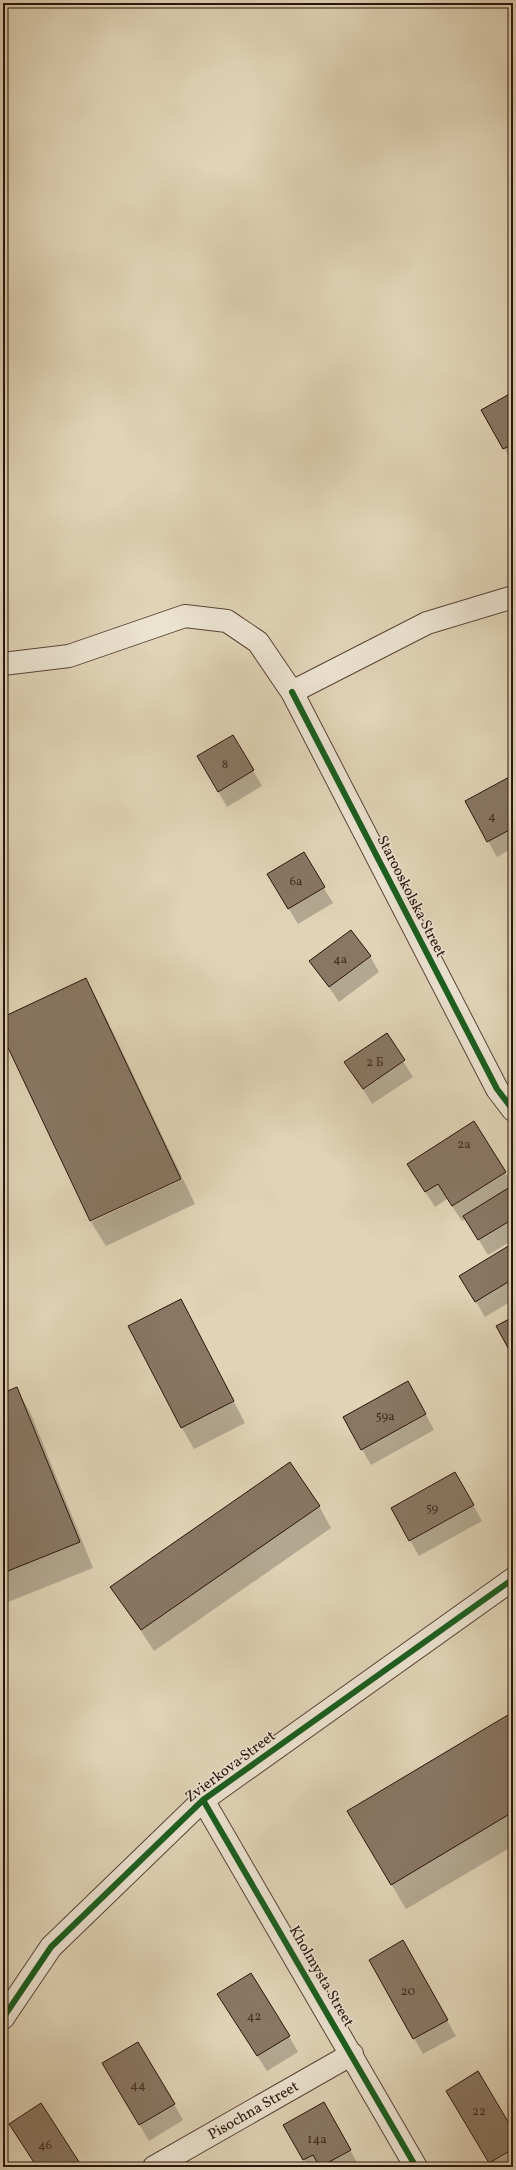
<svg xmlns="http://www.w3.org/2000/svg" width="516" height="2170" font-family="Vollkorn,serif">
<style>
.shadow{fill:#0003}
.building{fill:#897764;stroke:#2a140b}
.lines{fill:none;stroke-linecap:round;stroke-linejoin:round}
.minor-casing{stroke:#584436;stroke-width:24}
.minor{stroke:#ebe2d0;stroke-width:22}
.cycleway-casing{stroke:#ebe2d0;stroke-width:8}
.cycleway{stroke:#1b5e20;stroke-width:6}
.labels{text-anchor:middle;stroke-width:3;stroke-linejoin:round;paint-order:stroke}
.number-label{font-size:13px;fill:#422d21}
.street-label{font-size:15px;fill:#2a140b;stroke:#ebe2d0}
</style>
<rect width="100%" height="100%" fill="#e0d3b6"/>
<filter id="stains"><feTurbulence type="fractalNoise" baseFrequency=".005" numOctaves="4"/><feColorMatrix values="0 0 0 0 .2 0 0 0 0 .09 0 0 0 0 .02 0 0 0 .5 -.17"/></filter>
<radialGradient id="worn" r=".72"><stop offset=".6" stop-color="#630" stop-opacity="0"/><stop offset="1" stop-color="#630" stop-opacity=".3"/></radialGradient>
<path class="shadow" d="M513,393v71l-30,-54z
M233,736l29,50 -35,21 -29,-51z
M513,776v72l-16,9 -9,-16z
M303,854l30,49 -35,21 -30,-50z
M370,956l9,16 -40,30 -28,-41z
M86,979l14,26 82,172 -91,42v2l-88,-187v-16z
M386,1035l27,42 -41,27 -26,-42z
M408,1165l97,7 8,14 -3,4 3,4v46l-25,15 -22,-36 -4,2 -15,-22 -12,8z
M183,1179l12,25 -89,42 -15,-24z
M513,1252v48l-28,17 -15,-25z
M181,1300l64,123 -51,26 -12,-21z
M16,1388l15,26 62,154 -90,36v-210z
M417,1398l17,32 -63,35 -9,-16z
M464,1489l18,32 -63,35 -9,-16z
M319,1506l12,22 -177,123 -42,-64z
M513,1713v133l-107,63 -43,-72z
M403,1942l53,94 -33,18 -53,-93z
M228,2010l61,26 9,16 -31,19z
M112,2079l62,25 9,16 -34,21z
M447,2091l66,41v35h-21z
M333,2119l26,47 -1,1h-50l-23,-42z"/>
<path class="building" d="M513,392v52l-10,5 -22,-39z
M233,735l21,35 -36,22 -21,-36z
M513,775v53l-26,14 -22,-41z
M304,852l21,35 -37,22 -21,-35z
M351,930l20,26 -42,31 -20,-26z
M86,978l95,201 -91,42 -87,-184v-20z
M387,1033l18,27 -42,29 -19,-27z
M474,1121l32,51 -54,34 -14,-22 -13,8 -18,-28z
M510,1187l3,5v27l-35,21 -15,-24z
M510,1245l3,5v29l-38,23 -16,-26z
M181,1299l53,102 -53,27 -53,-102z
M513,1317v40l-17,-31z
M408,1381l18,33 -65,36 -18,-33z
M17,1387l63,155 -77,31v-180z
M290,1462l30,44 -179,124 -31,-43z
M455,1472l19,33 -65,36 -18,-33z
M513,1712v100l-122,73 -44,-74z
M403,1940l45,80 -35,19 -44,-79z
M251,1973l39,63 -33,20 -40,-62z
M138,2042l37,62 -36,21 -37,-62z
M478,2071l35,59v19l-24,14 -43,-72z
M324,2102l27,48 -31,17 -7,-12 -10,5 -20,-35z
M41,2103l40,62 -2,2h-42l-28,-43z"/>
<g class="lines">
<defs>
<path id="minor" d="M3,664l66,-8 116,-40 42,5 31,21 34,50 205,397 16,21
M292,692l135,-69 86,-26
M203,1800l213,367
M3,2018l48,-71 152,-147 310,-221
M154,2167l198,-113"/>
</defs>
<use href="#minor" class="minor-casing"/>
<use href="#minor" class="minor"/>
<defs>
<path id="cycleway" d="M292,692l205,397 16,21
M203,1800l213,367
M3,2018l48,-71 152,-147 310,-221"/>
</defs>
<use href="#cycleway" class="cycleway-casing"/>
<use href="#cycleway" class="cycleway"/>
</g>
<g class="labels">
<g class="number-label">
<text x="225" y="768">8</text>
<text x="492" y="820">4</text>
<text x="296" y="885">6а</text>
<text x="340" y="963">4а</text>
<text x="375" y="1066">2 Б</text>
<text x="464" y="1148">2а</text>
<text x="385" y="1420">59а</text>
<text x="432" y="1512">59</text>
<text x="408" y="1995">20</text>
<text x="254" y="2020">42</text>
<text x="138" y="2089">44</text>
<text x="479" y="2115">22</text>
<text x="317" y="2143">14а</text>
<text x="45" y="2149">46</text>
</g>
<g class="street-label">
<text transform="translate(412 896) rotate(63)" y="5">Starooskolska Street</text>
<text transform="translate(230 1766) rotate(-37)" y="5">Zvierkova Street</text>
<text transform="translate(322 1976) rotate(60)" y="5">Kholmysta Street</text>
<text transform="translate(253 2110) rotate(-30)" y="5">Pisochna Street</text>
</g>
</g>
<rect width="516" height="2170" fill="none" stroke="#e0d3b6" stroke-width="16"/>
<rect x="4" y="4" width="508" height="2162" fill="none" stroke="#2a140b" stroke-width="2"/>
<rect x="8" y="8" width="500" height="2154" fill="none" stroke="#2a140b"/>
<rect width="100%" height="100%" filter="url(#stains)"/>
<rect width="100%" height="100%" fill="url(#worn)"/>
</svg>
